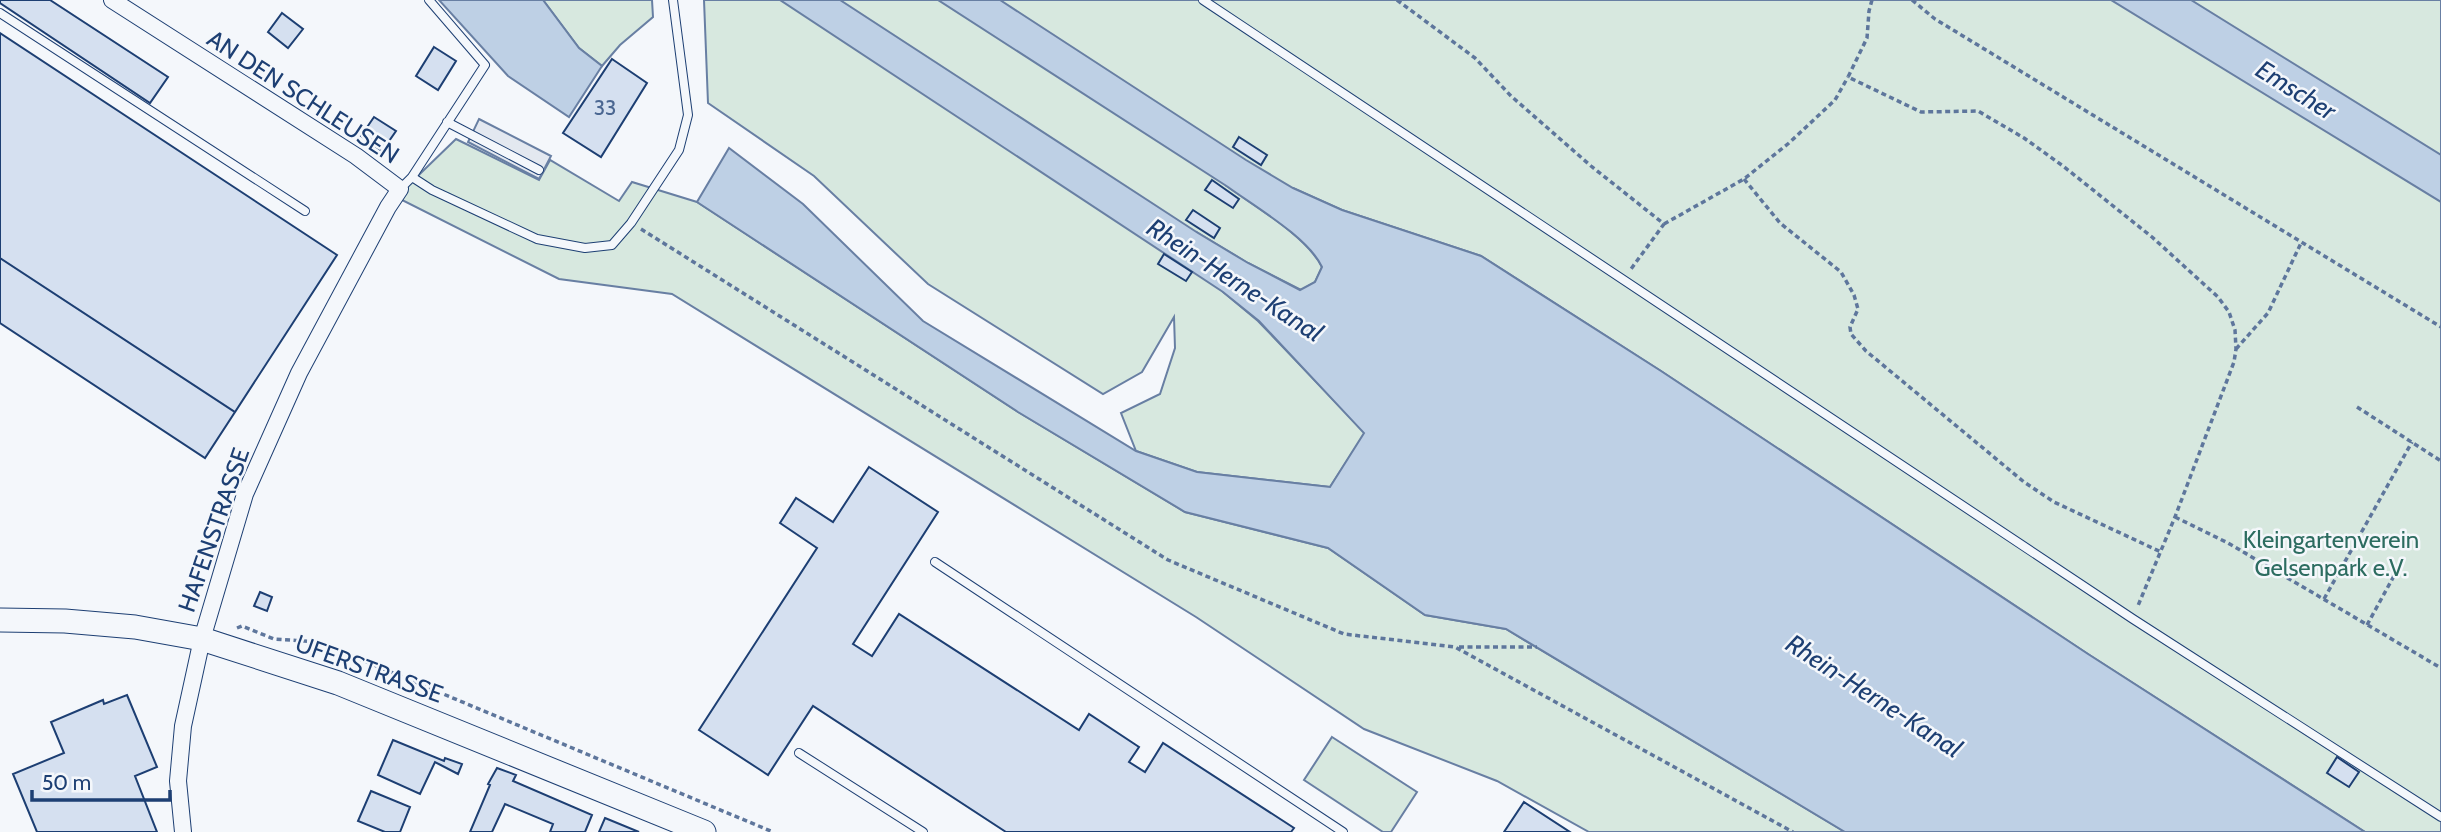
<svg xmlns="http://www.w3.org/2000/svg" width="2441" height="832" font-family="Cabin,sans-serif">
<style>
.green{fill:#d7e8df;stroke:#687fa3;stroke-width:2}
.parking{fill:#e3e8f0;stroke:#687fa3;stroke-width:2}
.water{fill:#bed0e5;stroke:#687fa3;stroke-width:2}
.building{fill:#d5e0f0;stroke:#1d3f73;stroke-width:2}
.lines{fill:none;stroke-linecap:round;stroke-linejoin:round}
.service-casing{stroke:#1d3f73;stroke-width:10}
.minor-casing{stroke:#1d3f73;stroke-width:18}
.secondary-casing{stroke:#1d3f73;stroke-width:25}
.path{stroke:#5e769c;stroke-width:3.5;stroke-dasharray:5 3.5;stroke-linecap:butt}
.service{stroke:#f4f7fb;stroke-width:8}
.minor{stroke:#f4f7fb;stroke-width:16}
.secondary{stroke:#f4f7fb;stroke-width:23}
.labels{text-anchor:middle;stroke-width:5;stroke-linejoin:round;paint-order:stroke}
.number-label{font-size:21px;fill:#4b6792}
.street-label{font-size:24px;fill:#1d3f73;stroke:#f4f7fb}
.park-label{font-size:24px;fill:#2c6c60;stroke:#f4f7fb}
.water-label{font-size:26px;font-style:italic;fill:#1d3f73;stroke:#f4f7fb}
</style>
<rect width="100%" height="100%" fill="#f4f7fb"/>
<path class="green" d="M543,0h109l1,17 -33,28 -18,21 -23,-18z
M704,0h1737v832h-76l-277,-178 -427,-283 -180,-115 -139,-46 -49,-22 -65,-1c28,20 79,50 94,80l-7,15 -14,8 -53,-27 -50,-30 25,59 35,29 107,112 -35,54 -133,-15 -61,-21 -15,-38 39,-19 15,-46 -1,-31 -32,55 -39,22 -175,-110 -114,-108 -106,-73z
M456,139l83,41 11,-20 69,41 13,-19 65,20 321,210 167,100 143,36 97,67 81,14 339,203h-256l-92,-51 -133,-52 -168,-112 -524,-323 -113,-15 -163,-82z
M1332,737l85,55 -26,40h-8l-79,-52z"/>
<path class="parking" d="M479,119l72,37 -12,23 -71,-37z"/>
<path class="water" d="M439,0h104l36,48 23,18 -33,51 -61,-41z
M780,0h60l358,233 50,30 52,27 15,-8 7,-15c-13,-29 -68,-61 -94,-80l-290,-187h62l246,160 47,28 49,22 139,46 180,115 427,283 277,178h-520l-339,-203 -81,-14 -97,-67 -143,-36 -167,-100 -321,-210 32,-54 74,56 120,117 213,130 61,21 133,15 34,-54 -105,-112 -36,-29z
M2111,0h80l250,155v47z"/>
<path class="building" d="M0,0h50l118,77 -18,26 -150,-100z
M282,13l21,16 -15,19 -20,-16z
M0,33l337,222 -102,157 -235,-154z
M434,47l22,14 -18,29 -22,-14z
M612,59l35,24 -46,74 -38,-24z
M374,117l22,14 -14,20 -21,-15z
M1239,137l28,18 -6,10 -28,-18z
M1212,180l27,19 -6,9 -28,-18z
M1193,210l27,18 -6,10 -28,-18z
M1164,254l28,18 -6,9 -28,-17z
M0,258l235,154 -30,46 -205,-135z
M869,467l69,45 -85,132 19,12 27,-42 180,116 10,-16 50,33 -10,15 16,10 18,-29 131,85 -3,4h-285l-193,-126 -45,69 -69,-45 118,-182 -37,-25 16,-25 37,24z
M260,592l12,5 -5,14 -13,-5z
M127,695l30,72 -22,9 22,56h-120l-24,-58 51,-21 -13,-31 52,-22 1,4z
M393,740l51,21 1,-3 17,6 -4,10 -23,-12 -15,32 -42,-19z
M2337,757l22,15 -10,15 -22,-14z
M497,768l19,7 -3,6 79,34 -7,17h-35l3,-8 -48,-20 -13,28h-22l20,-47 -2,-1z
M371,791l39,16 -10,25h-15l-27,-11z
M1524,802l46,30h-66z
M605,818l34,14h-40z"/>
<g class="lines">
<defs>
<path id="service" d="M1203,0l930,619 308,198
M0,13l305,198
M447,122l92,48
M412,177l20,13 105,49 48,9 27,-3 19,-22 48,-73 9,-35 -15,-115
M400,189l12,-12 73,-112 -56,-65
M935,562l408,270
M799,753l124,79"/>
<path id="minor" d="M112,0l244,156 44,33 -12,18 -89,166 -54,121 -43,145 -19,87 -5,55 5,51"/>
<path id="secondary" d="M0,620l65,1 70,6 67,12 136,44 366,149"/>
</defs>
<use href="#service" class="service-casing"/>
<use href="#minor" class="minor-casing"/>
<use href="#secondary" class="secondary-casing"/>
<path class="path" d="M1397,0l78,58 36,38 80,70 73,58 -33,45
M1872,0l-3,11 -2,27 -19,39 73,35 57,-1 46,27 39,28 89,71 66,60 11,15 6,18 1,19 -2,13 -59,155 -38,91
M1912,0l23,19 506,308
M1744,179l36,44 61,49 13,23 4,14 -8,18 1,7 15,17 158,131 30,20 107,50
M1664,224l80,-45 45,-36 46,-43 13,-23
M641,229l527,331 176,74 111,13 338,185
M2236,349l32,-36 33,-70
M2357,407l84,54
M2175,517l53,26 213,125
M2324,599l88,-157
M2367,625l28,-51
M237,628l5,-2 32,13 45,3 454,190
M1459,647h78"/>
<use href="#service" class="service"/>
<use href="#minor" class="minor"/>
<use href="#secondary" class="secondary"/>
</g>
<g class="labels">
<g class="number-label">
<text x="605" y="115">33</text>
</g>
<g class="street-label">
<text transform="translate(303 97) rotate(33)" y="8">AN DEN SCHLEUSEN</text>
<text transform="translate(214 530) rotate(-71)" y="8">HAFENSTRASSE</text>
<text transform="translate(369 669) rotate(20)" y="8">UFERSTRASSE</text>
</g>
<g class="park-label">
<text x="2331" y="548">Kleingartenverein<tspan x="2331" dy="28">Gelsenpark e.V.</tspan></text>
</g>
<g class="water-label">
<text transform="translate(2296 90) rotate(32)" y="9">Emscher</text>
<text transform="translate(1235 280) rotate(33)" y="9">Rhein-Herne-Kanal</text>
<text transform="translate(1874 696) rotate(33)" y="9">Rhein-Herne-Kanal</text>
</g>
</g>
<path d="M32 790v10h138v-10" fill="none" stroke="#1d3f73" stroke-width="3.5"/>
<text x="42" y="790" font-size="21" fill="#1d3f73" stroke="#f4f7fb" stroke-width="5" paint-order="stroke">50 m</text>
</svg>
